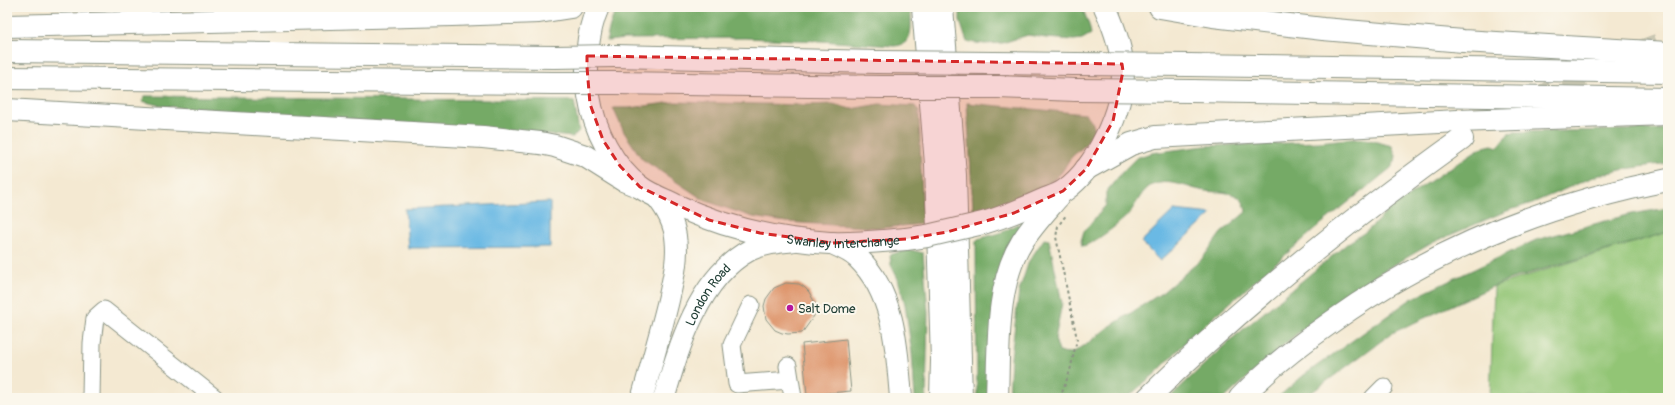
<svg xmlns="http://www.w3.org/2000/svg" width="1675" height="405" font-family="Pangolin,sans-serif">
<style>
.green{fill:#92c575;stroke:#588154}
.forest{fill:#75aa66;stroke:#4a744d}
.water{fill:#6ab9e4;stroke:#447b8c}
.building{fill:#dd9267}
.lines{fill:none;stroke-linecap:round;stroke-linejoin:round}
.highway-tunnel{stroke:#c9c7b2;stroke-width:22;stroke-dasharray:22 11;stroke-linecap:butt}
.minor-casing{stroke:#8a9383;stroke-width:19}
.major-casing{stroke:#8a9383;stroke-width:23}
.highway-casing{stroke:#8a9383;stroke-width:24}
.path{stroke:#8a9383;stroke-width:2;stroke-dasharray:3 3;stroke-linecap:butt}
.minor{stroke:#fff;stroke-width:17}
.major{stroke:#fff;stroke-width:21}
.highway{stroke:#fff;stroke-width:22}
.highway-bridge-casing{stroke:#8a9383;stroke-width:24;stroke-linecap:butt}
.highway-bridge{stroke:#fff;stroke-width:22}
.marked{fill:#d62828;fill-opacity:0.2;stroke:#d62828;stroke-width:3;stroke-dasharray:8 5;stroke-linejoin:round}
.poi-dot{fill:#b5179e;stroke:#fbf7ec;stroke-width:1.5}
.labels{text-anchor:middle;stroke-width:4;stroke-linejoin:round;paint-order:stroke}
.street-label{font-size:13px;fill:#1f3d34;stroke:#fbf7ec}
.poi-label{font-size:13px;fill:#1f3d34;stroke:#fbf7ec;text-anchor:start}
</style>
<rect width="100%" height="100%" fill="#fbf7ec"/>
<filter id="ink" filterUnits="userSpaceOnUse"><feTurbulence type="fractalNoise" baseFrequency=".025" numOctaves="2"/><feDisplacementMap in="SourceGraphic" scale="8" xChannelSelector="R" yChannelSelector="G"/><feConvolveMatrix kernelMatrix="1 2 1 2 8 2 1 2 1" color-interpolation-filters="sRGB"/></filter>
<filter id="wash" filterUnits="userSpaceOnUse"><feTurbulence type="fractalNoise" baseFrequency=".012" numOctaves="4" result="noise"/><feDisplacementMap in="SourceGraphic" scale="16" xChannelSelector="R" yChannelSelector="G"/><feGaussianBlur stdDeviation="0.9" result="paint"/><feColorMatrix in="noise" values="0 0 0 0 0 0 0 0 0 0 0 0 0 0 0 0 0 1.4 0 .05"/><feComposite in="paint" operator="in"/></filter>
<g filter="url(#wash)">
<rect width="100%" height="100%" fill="#f4e9d2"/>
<path class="green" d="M1668,232v166h-178l4,-112z"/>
<path class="forest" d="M618,7h293c-1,17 5,38 -17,39l-73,-5 -76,-3 -121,1 -17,2c1,-12 5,-24 11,-34z
M960,7h122l7,18 2,9 -9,5 -8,1 -28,-2 -18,-3 -26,8 -17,1 -18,-2 -7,-21z
M145,96l429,5 5,30 -6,6 -10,-1 -401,-30 -20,-5z
M674,102l131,3 28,-1 18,5 28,-5 36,2 4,5v4l4,109 -42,4 -95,-6 -33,-5 -30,-10 -19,-7 -62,-41 -18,-27 -11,-24h17z
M967,103l119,11c20,21 -2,30 -15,44 -4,4 -6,10 -10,15 -15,17 -65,42 -88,37z
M1668,129v34l-43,6 -29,7 -64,27 -28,9 -70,30 -56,32 -53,38 -37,29 -63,57h-56l59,-56 120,-99 19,-12 23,-22 27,-19 63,-42 12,-3 6,2 11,-14 5,-1z
M1346,139h20l26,7 4,10 -1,5 -4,7 -70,56 -105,91 -33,30 -28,29 -10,8 -18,16h-118l2,-40 8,-67 10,-30 15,-22 5,1 13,63 -7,36 4,13 13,1 15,-9 19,-15 57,-37 39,-33 19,-26 25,-21c-2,-16 -11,-18 -25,-20 -9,0 -17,-1 -25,-3 -14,-4 -29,-10 -44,-4 -10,5 -15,18 -21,26 -6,9 -40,35 -49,35l-1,-5 3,-10 22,-26v-13l18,-22 12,-12 15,-5 54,-7 114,-4z
M1668,208v24l-161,48 -115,53 -88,65h-27l27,-23 107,-76 125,-59 95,-26z
M1017,224l3,2 -33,172h-10l-1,-156 2,-3 25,-7z
M911,250l12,3 5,59 -2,86h-11l-3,-44 -7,-50 -7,-25 -7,-14 -1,-10 9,-3z"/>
<path class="water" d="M550,202v45l-142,1 -3,-39z
M1174,210l38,4 -52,47 -19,-19z"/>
<g id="blocks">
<path class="building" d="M786,283l13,1 5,3 5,5 6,11 -1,13 -12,17 -14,1 -6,-1 -7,-3 -9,-11 -2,-13 2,-7 8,-11z
M846,339l5,52 -44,4 -5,-51z"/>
</g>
</g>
<g filter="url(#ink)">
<use href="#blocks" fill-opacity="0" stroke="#8a9383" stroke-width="1"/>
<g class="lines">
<path class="highway-tunnel" d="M1637,52l31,-11
M1533,100l63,-31"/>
<defs>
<path id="minor" d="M751,305l-19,40 5,39 53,-4
M788,366l5,32
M91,398l1,-55 3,-25 9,-8 111,88
M1373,398l11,-11"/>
<g id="major">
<path d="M642,398c9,-33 19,-66 27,-100 4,-19 9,-37 7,-57 -1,-18 -10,-33 -21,-46"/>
<path id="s1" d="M664,398c15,-52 35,-121 86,-148 13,-6 27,-8 42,-9"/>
</g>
<g id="highway">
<path id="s2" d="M598,7c-12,27 -13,61 -9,89 5,33 24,71 51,91 11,8 23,12 35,18 49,22 102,35 155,38 25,1 51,-2 76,-4"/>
<path d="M923,7l13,157 6,197 -1,37"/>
<path d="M942,7l13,168 6,223"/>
<path d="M1160,7l53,9 110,13 140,12 205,12"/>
<path d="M7,26l445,-11 87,-3 32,-5"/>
<path d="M7,51l548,6"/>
<path d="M614,56l263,6"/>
<path d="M993,63l82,1"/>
<path d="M1189,65l479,7"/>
<path d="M7,78l547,5"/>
<path d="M615,83l265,4"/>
<path d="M998,87l78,3"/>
<path d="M1192,91l476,8"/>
<path d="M7,110l476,27 57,6 15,3 30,10 38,24 17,7"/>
<path d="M1086,169l45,-25 24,-7 303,-16 210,-7"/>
<path d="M983,223c21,-6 40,-14 60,-23 7,-3 15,-5 22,-10 32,-23 58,-80 58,-119 -1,-22 -9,-44 -18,-64"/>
<path d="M832,243c9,4 19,8 26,15 37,36 39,92 43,140"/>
<path d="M997,398c2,-49 -2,-113 25,-156 10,-16 24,-31 36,-45"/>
<path d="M1148,398c97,-96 204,-180 314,-259"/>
<path d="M1240,398c28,-29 60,-54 93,-77 102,-73 213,-117 335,-141"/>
</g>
</defs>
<use href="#minor" class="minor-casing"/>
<use href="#major" class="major-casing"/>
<use href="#highway" class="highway-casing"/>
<path class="path" d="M1060,398l10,-27 7,-32 -21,-102 2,-11 9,-12"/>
<use href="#minor" class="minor"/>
<use href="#major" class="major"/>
<use href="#highway" class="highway"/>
<defs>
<path id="highway-bridge" d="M555,57l59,-1
M877,62l116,1
M1075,64l114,1
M554,83h61
M880,87h118
M1076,90l116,1
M906,239l21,-3 56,-13"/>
</defs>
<use href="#highway-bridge" class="highway-bridge-casing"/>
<use href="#highway-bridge" class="highway-bridge"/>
</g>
</g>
<path class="marked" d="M587,56l535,8 1,7 -10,50 -27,48 -23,22 -49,22 -67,19 -41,7 -74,4 -72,-10 -51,-13 -69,-33 -20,-21 -17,-26 -13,-36 -3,-37z"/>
<circle class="poi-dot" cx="790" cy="308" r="4"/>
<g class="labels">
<g class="street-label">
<text dy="5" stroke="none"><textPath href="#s2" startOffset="410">Swanley Interchange</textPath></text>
<text dy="5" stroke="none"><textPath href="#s1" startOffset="113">London Road</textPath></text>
</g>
<g class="poi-label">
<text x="798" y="313">Salt Dome</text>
</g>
</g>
<rect width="1675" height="405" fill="none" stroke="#fbf7ec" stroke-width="24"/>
</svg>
